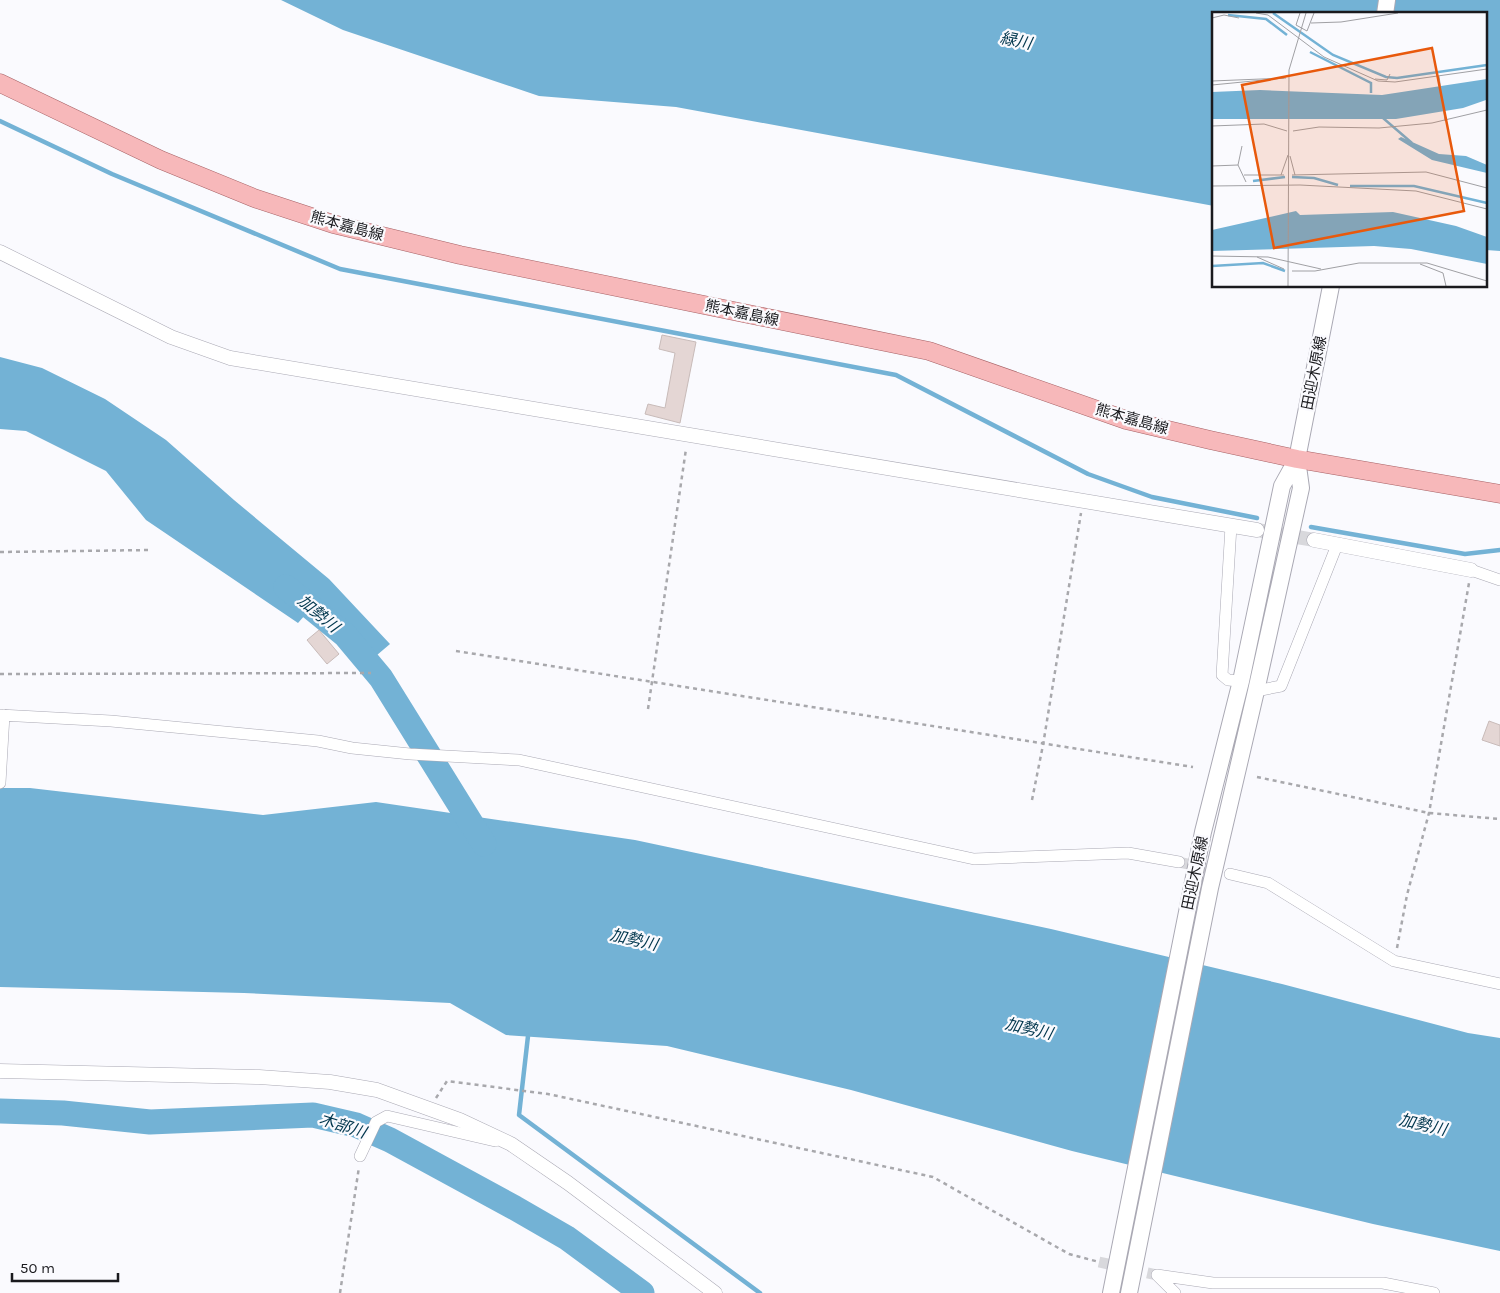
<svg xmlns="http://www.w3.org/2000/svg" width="1500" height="1293" font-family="Karla,'Noto Sans JP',sans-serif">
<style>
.water{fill:#73b2d5}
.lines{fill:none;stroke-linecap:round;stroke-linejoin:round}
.stream{stroke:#73b2d5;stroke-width:4.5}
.river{stroke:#73b2d5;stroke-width:25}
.building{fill:#e4d6d4;stroke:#c8bbb9}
.minor-tunnel{stroke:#d8d8dc;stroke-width:11;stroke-dasharray:11 5.5;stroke-linecap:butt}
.tertiary-tunnel{stroke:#d8d8dc;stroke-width:14;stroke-dasharray:14 7;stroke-linecap:butt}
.minor-casing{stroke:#aaa9b4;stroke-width:12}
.tertiary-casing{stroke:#aaa9b4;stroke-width:15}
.secondary-casing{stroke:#aaa9b4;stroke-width:18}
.primary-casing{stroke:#a66266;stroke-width:19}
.path{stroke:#a8a8ac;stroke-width:2.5;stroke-dasharray:4 4;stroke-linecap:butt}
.minor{stroke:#fff;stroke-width:11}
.tertiary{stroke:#fff;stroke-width:14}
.secondary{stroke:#fff;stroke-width:16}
.primary{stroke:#f7b8ba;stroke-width:18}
.labels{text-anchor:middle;stroke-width:4.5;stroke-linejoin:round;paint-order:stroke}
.street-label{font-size:15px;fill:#1a1a1e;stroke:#fafafe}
.water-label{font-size:16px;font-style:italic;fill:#00364d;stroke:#fafafe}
.inset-river{fill:none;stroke:#73b2d5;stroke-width:2.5}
.inset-road{fill:none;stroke:#a0a0a4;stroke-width:1}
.view{fill:#e8590c;fill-opacity:0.15;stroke:#e8590c;stroke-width:2.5}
.inset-edge{fill:none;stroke:#1a1a1e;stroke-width:2.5}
</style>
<rect width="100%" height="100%" fill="#fafafe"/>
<path class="water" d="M281,0h1219v251l-14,-1v-236h-272v192l-538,-99 -137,-11 -196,-66z
M0,357l42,11 63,31 61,41 68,60 95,79 61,65 -20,17 -44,-53 -13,-2 -15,17 -152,-103 -40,-49 -80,-40 -26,-2z
M0,788h30l233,27 113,-13 259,38 416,89 231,55 186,49 32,5v213l-127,-27 -301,-73 -221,-61 -184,-44 -161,-11 -56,-32 -206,-10 -244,-6z"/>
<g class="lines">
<path class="stream" d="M0,121l112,53 228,95 556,106 192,99 64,23 105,21
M1311,527l154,27 35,-4
M528,1036l-9,79 241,178"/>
<path class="river" d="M286,587l59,48 36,43 103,166
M0,1111l63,2 87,9 163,-7 43,10 34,15 125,68 52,30 75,55"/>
</g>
<path class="building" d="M662,335l34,7 -16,81 -35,-9 3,-10 17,4 10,-55 -16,-4z
M319,630l20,24 -12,10 -20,-24z
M1489,721l11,4v21l-18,-6z"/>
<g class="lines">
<path class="minor-tunnel" d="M1179,862l51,12
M1099,1262l58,13"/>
<path class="tertiary-tunnel" d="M1257,530l57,10"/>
<defs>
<path id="minor" d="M1231,526l-9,149 6,5 13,1
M1471,570l29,10
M1256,691l25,-5 56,-141
M0,715l111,6 207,20 34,7 58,6 109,6 455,99 154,-6 51,9
M0,783l4,-68
M1230,874l38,9 126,78 106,23
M360,1156l16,-34 11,-6 108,25
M1157,1275l56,8h170l51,10
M1157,1275l18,18"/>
<path id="tertiary" d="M0,252l171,85 59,21 1027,172
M1314,540l157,30
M0,1071l259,6 71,5 47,8 83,30 51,24 57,39 147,110"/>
<path id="secondary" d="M1385,14l2,-14
M1111,1293l92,-461 38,-151 41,-195 15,-27
M1129,1293l81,-405 46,-197 45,-203 -4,-29 34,-173"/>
<path id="primary" d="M0,83l161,77 93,38 79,26 127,31 469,96 197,69 84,20 87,19 203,35"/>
</defs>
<use href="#minor" class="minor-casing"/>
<use href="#tertiary" class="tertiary-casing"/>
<use href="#secondary" class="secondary-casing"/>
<use href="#primary" class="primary-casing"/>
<path class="path" d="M0,552l152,-2
M456,651l737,116
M0,674l371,-1
M648,709l38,-260
M1257,777l172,36 71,6
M1032,800l11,-55 38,-232
M1397,948l10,-53 22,-82 40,-230
M436,1098l11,-17 101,13 385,83 136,77 30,8
M340,1293l19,-126"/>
<use href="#minor" class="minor"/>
<use href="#tertiary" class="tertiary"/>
<use href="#secondary" class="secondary"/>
<use href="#primary" class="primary"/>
</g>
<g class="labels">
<g class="street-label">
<text transform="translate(347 226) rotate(15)" y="5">熊本嘉島線</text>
<text transform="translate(742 313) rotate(12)" y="5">熊本嘉島線</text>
<text transform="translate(1314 373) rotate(-79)" y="5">田迎木原線</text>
<text transform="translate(1132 419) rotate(16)" y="5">熊本嘉島線</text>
<text transform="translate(1195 873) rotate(-78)" y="5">田迎木原線</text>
</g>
<g class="water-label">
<text transform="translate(1016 40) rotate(11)" y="6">緑川</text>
<text transform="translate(319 613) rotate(40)" y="6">加勢川</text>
<text transform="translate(634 939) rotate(13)" y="6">加勢川</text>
<text transform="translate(1029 1028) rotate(13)" y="6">加勢川</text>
<text transform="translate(1423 1124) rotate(13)" y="6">加勢川</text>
<text transform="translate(343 1125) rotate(18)" y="6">木部川</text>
</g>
</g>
<g transform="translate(1212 12)">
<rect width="275" height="275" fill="#fafafe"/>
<path d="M275,67l-1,21 -23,8 -67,11h-184v-27l48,-2 122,5zM189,125l38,17 27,2 21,9v8l-55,-13 -34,-21zM84,199l4,4 93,-3 63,14 31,11v27l-76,-15 -37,-3 -162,5v-21z" fill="#73b2d5"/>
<path class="inset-river" d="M61,1l60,42 53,22 11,1 90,-13M16,3l38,4 21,16M98,40l61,31v10M171,106l29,25M80,165l22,1 24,7M41,169l32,-4M138,174h64l73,17M0,254l51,-3 22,8"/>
<path class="inset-road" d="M44,1l12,2 56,42 54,24 17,1 92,-13M88,1l-4,12 11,6 7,-18M0,6l12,-3 15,3M99,11l30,-1 57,-9M227,64l6,45M163,67l12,1 3,-6M0,69l74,-3M0,73l72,-7M0,114l52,-2 23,7M81,119l26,-4 60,1 53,-5 55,-13M78,144l5,19M26,153l8,17M0,154l26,-1 4,-19M32,163h40M69,163l7,-20M80,163l134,-3 61,16M0,174l88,-1 116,6 71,18M0,244l56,1 53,12M45,245l27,12M208,252l23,9 3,13M80,259h23l44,-8h68l60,18M76,274l1,-216 17,-57"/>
<path class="view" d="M220,36l32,163 -190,37 -32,-163z"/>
<rect width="275" height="275" class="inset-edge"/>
</g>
<path d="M12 1273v8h106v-8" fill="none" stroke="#1a1a1e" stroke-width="2.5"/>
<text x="20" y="1273" font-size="15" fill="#1a1a1e" stroke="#fafafe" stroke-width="4" paint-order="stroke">50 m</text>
</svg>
